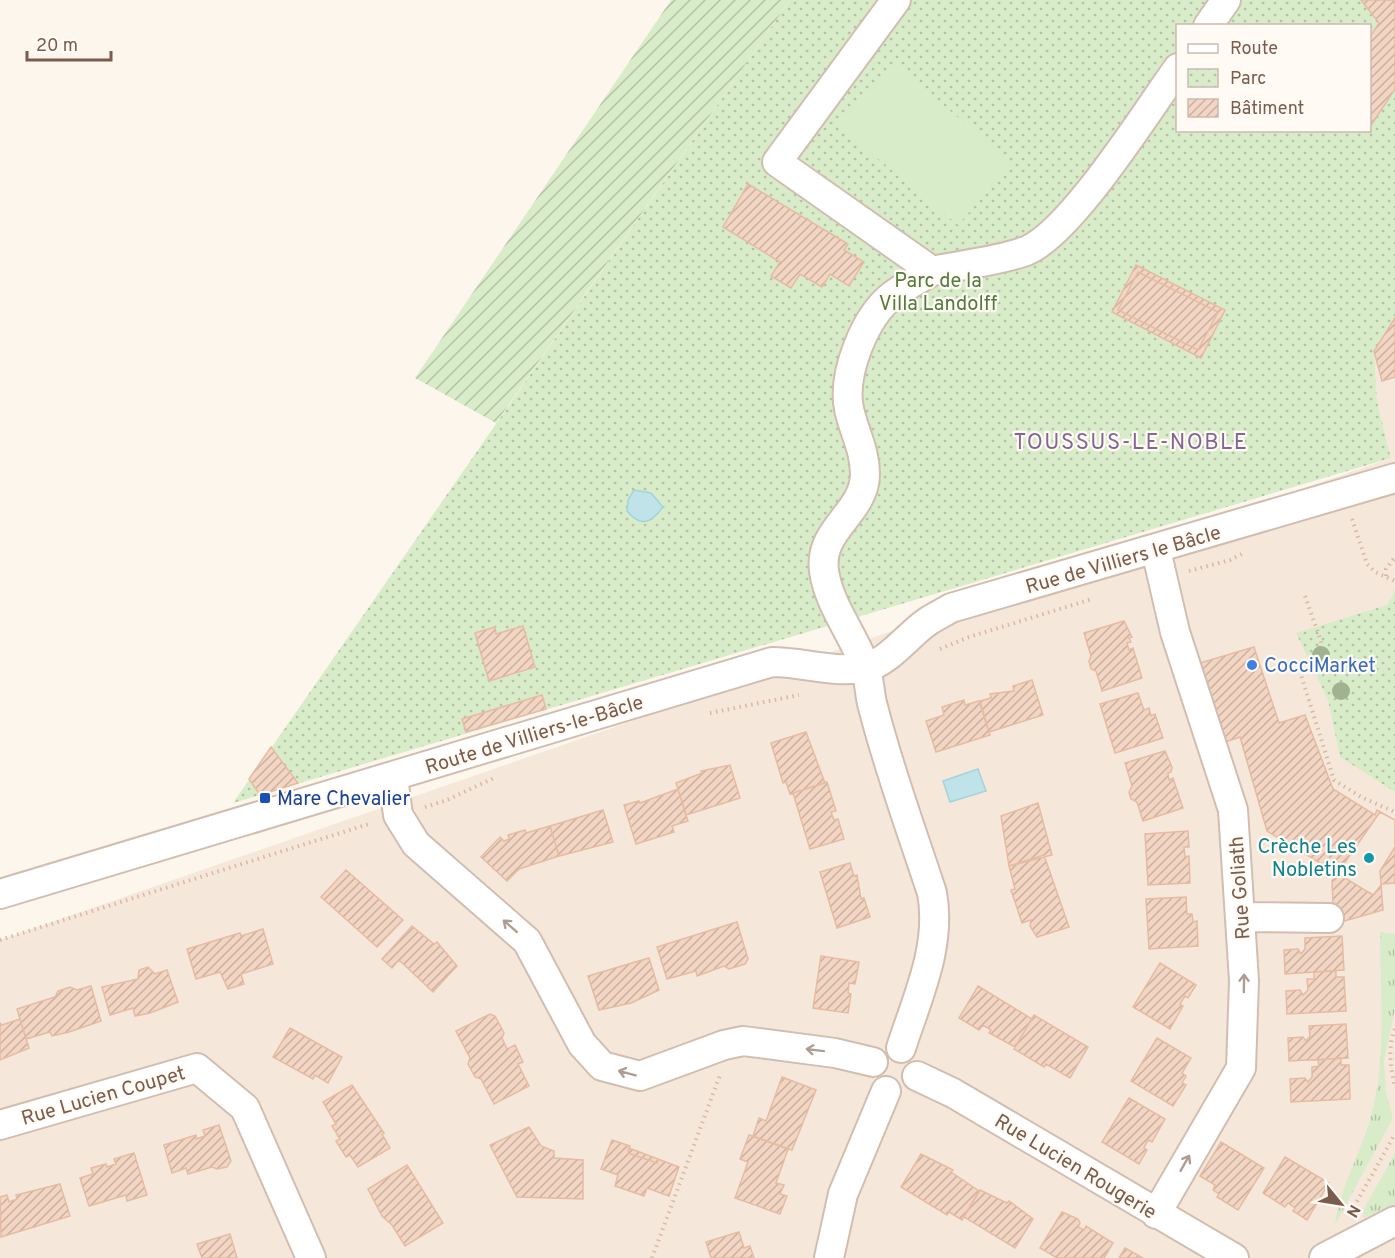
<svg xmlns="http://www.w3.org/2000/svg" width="1395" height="1258" font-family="Overpass,sans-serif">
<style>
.residential{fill:#f5e8da}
.grass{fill:url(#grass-tufts)}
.park{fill:url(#park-dots);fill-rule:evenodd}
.garden{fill:url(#garden-furrows)}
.pitch{fill:#d8ecc9}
.water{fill:#bfe3e8;stroke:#a5d3da;stroke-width:1.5}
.building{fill:url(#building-hatch);stroke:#e6bba3;stroke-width:1.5;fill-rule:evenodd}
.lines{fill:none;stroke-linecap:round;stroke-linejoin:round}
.minor-casing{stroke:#d1beb0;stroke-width:32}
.path{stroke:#d9b8a5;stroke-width:4;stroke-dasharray:1.5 4.5;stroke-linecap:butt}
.minor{stroke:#fff;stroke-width:28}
.tree{fill:#a0b28e}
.oneway{stroke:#af9d94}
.shop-dot{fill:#3f7fe0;stroke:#fffaf3;stroke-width:2}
.transit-dot{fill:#1a4fb4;stroke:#fffaf3;stroke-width:2}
.culture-dot{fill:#0f9aa8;stroke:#fffaf3;stroke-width:2}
.labels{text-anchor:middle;stroke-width:4.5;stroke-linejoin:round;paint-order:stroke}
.park-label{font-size:20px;fill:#537a41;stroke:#fffaf3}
.street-label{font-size:20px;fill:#7a5c4d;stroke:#fffaf3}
.shop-label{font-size:20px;fill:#366cbe;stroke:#fffaf3;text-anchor:start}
.transit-label{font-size:20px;fill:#164399;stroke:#fffaf3;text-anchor:start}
.culture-label{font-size:20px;fill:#0d838f;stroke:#fffaf3;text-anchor:end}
.quarter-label{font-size:22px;letter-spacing:1.5px;fill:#846695;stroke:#fffaf3}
</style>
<defs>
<pattern id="grass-tufts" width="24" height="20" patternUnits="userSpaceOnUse" patternTransform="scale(1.5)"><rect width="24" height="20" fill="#d8ecc9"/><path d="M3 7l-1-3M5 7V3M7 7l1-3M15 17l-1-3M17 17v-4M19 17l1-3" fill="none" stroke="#b4c2a5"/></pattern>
<pattern id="park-dots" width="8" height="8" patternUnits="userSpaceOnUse" patternTransform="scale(1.5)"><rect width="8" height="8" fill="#d8ecc9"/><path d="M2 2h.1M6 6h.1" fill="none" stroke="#b4c2a5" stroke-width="1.8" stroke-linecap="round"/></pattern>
<pattern id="garden-furrows" width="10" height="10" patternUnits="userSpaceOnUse" patternTransform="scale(1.5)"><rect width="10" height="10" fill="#d8ecc9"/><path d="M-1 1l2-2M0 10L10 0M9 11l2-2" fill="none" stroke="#b4c2a5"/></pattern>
<pattern id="building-hatch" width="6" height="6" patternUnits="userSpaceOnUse" patternTransform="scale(1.5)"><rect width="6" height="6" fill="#f3d5c3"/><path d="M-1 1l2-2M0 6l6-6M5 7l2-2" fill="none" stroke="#cab0a1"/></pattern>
</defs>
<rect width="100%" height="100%" fill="#fdf6ec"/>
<path class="residential" d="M1395,318v940h-1395v-318l1391,-482 -14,-57 -3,-50z"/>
<path class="grass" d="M1380,932l15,2v75l-11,53 2,30 7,26 -58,107c5,-39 26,-71 36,-109 16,-57 9,-125 9,-184z
M1395,1153v51l-32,14 1,-9z"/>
<path class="park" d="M790,0h605v318l-21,33 3,50 14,57 -1158,345zM1178,26h192v104h-192z
M1395,591v201l-55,-35 -12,-57 -32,-67 91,-28z"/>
<path class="garden" d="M671,0h119l-294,423 -81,-45z"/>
<path class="pitch" d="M894,64l119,99 -55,62 -122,-101z"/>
<path class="water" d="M634,490l17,3 12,14c-12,16 -22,21 -36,4l1,-11z
M978,769l8,22 -36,11 -7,-21z"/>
<path class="building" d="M1361,0h34v89l-25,38v-90l9,-14z
M748,184l100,60 -4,6 20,12 -15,24 -19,-12 -8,13 -22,-13 -9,14 -20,-12 9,-14 -57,-35z
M1136,265l89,45 -24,48 -89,-46zM1138,272l80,40 -20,38 -80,-40z
M1138,272l80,40 -20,38 -80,-40z
M1395,318v59l-13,4 -8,-30z
M1124,621l8,16 -3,1 2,4 -4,1 2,7 4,-2 9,30 -40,13 -6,-20 -5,-2 -2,-8 2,-5 -7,-23z
M523,626l12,41 -46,14 -14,-48 20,-6 1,7z
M1254,647l25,76 26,-8 28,74 42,26 2,-5 18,10v63l-13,1 -9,11 -106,-64 -27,-94 -15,5 -25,-79z
M1032,680l11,35 -54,17 -9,-31 11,-3 -1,-4 24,-3 -1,-5z
M1138,693l6,17 5,-2 2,8 4,-2 8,24 -48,15 -15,-49z
M542,695l4,14 -80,23 -4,-13z
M964,700l1,5 14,-4 11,34 -54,17 -10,-31 18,-6 -2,-8z
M806,732l19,51 -35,11 -4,-12 -3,1 -12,-40z
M271,747l27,36 -38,12 -11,-16z
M1165,751l7,16 -1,5 -3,1 1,7 4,-2 10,30 -40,13 -6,-19 -6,-3 -2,-7 3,-6 -7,-23z
M730,765l10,33 -54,17 -10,-32 26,-10 -1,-2z
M827,782l9,29 -5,1 3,8 4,-1 6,20 -34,10 -17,-56z
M678,789l10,32 -16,5 2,6 -38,12 -12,-39 15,-4 1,2z
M1038,803l14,52 -43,11 -8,-50z
M603,810l10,32 -54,14 -9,-30z
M1380,812l15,8v27l-15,24 3,39 -49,14 -2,-43z
M550,826l9,30 -40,13 -12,12 -26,-24 19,-20 4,4 5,-2 -1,-4 17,-5 1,3z
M1188,831l1,16h-5l1,10 4,-1 1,27 -42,2 -3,-51z
M1044,855l25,72 -32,10 -7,-11 1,-6 -9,3 -11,-33 4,-1 -6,-23z
M850,863l4,13 3,-1 4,24 3,-1 6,19 -33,11 -17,-56z
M346,870l57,50 -26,27 -56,-50z
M1186,897l1,17h5l1,8 4,-1 1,25 -49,3 -3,-50z
M737,922l11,37 -3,5 -16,5 -5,-3 -27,10 -1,-5 -29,8 -10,-32z
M412,926l22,18 3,-2 20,24 -24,26 -34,-32 -7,8 -10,-9z
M263,929l10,35 -32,10 3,10 -16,5 -8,-17 -24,7 -9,-30 53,-16 1,3z
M1342,936l2,34 -59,4 -1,-24 14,-1 3,5 4,-5v-11z
M821,956l38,6 -4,22 -6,-1 -1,10 3,1 -3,19 -35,-5z
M649,958l10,32 -28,13 -32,7 -11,-34z
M1160,963l36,22 -8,13 -3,-2 -5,8 3,2 -13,23 -37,-22z
M148,967l7,7 12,-4 11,32 -28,11 -15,3 -2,-8 -23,7 -8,-28 36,-8 1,-9z
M1336,971v6h8l2,34 -59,3 -1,-23 14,-1 3,5 5,-5 -1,-11h7v-7z
M91,986l10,35 -32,11 -17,4 -2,-4 -24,7 -9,-30 38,-12 3,-6 12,-4 7,3z
M978,986l54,33 -17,28 -26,-14 2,-3 -8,-5 -4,5 -20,-12z
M490,1014l5,2 9,17 -2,5 5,11 8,-4 8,17 -5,2 11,22 -35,18 -13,-25 -6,-2 -7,-13 2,-6 -14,-27z
M1034,1015l54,32 -18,31 -24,-14 -2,3 -30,-18z
M20,1019l9,29 -29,12v-37l2,2z
M1346,1024l2,34 -59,3 -1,-23 15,-1 3,4 4,-5 -1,-10z
M290,1028l52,29 -14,26 -13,-8 -2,4 -40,-22z
M1157,1038l34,20 -9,15 4,3 -4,7 4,2 -13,21 -42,-25z
M1341,1058v7h8l1,34 -59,3 -1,-23 15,-1 3,4 4,-5v-10l7,-1 -1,-6z
M782,1077l34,13 -24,60 -39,-14 6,-18 7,3z
M352,1085l32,48 -2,1 8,14 -32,19 -8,-12 -4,2 -10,-16 4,-2 -8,-13 4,-2 -13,-22z
M1129,1098l36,21 -13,23 -4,-2 -4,8 3,2 -8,14 -37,-22z
M219,1125l12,36 -4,6 -10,2 -5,-2 -24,7 -2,-6 -14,5 -8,-28 32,-10v4l9,-3 -2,-6z
M529,1127l12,19 13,5v7l29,2v39l-66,-2 -27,-52z
M749,1135l39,14 -12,34 8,2 -4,9 7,2 -7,18 -45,-16 13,-36 -8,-3z
M612,1140l18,6 -2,7 29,10 1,-4 21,8 -10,29 -22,-8 -3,8 -29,-10 3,-11 -17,-6z
M1221,1142l43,26 -26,42 -21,-13 2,-3 -6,-4 2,-5 -15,-9z
M629,1148l29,11 -1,4 -29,-10z
M134,1153l13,42 -20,6 -1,-6 -37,11 -9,-28 13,-4 -2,-6 15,-4 1,3 9,-3 -2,-5z
M921,1154l32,16 -2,2 28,19 -17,29 -13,-8 -2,3 -46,-28z
M1285,1157l44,26 -22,37 -14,-9 2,-3 -7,-5 -3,4 -22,-14z
M407,1165l36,58 -38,23 -13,-21 -10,-9 -14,-27z
M60,1184l10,32 -69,21 -1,-40 7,-2 2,7 8,-3 -1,-4z
M980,1190l27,13 2,-2 24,18 -18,29 -51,-31z
M1062,1212l16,7 2,4 -2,4 6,3 2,-4 27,17 -9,15h-47l-17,-10z
M739,1232l5,16 6,-2 4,12h-43l-5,-16z
M230,1234l7,24h-35l-5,-14z
M1125,1248l18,10h-24z"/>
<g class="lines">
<defs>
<path id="minor" d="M896,0l-119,162 155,109c29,-6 67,-10 94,-20 45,-18 121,-140 152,-183
M1208,26l18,-26
M1156,550l19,82 58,178 11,171 -3,87 -85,146
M393,777l5,38 18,29 111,97 55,103 20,22 38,10 84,-31 19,-4 92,12 38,9
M0,894l772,-232c30,0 61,11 92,6 24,-5 44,-33 63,-46 7,-5 16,-9 24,-14l444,-130
M1240,917l89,1
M901,1048c16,-50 41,-102 31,-155 -20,-61 -43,-123 -59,-186 -4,-13 -3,-27 -8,-40 -11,-32 -36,-61 -41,-96 -6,-42 41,-58 41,-97 0,-24 -11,-42 -16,-65 -7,-35 16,-93 44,-114 12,-9 26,-16 39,-24
M917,1076l36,17 281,165
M0,1125l197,-57 48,40 66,150
M829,1258l14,-64 43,-103
M1324,1258l71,-37"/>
</defs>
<use href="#minor" class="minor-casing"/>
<path class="path" d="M1352,519l15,45 8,8 20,9
M1189,571l41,-11 12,-6
M1386,576v-7l9,-12
M1305,596l17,48 -21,31 33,105 27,17 34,15
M940,649l29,-12 123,-38
M710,713l89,-18
M425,807l22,-7 49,-23
M0,940l372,-117
M1395,1029c-8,19 -4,39 0,59
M1351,1212l44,-78
M652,1258l68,-183"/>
<use href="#minor" class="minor"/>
</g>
<g class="tree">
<circle cx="1321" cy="655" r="9"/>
<circle cx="1341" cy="691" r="9"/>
</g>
<defs><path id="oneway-shaft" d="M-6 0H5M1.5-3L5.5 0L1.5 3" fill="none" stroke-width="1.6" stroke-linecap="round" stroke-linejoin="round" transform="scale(1.5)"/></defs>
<g class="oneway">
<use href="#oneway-shaft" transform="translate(510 926) rotate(-139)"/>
<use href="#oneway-shaft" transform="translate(1244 983) rotate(-89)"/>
<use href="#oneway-shaft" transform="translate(815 1050) rotate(-173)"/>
<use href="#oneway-shaft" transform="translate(627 1073) rotate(-165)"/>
<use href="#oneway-shaft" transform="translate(1185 1163) rotate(-60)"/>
</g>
<circle class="shop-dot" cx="1252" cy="665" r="6"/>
<rect class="transit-dot" x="259" y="792" width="12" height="12" rx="3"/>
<circle class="culture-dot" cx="1369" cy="858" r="6"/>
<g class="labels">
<g class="park-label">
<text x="938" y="287">Parc de la<tspan x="938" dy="23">Villa Landolff</tspan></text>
</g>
<g class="street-label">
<text transform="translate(1123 559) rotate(-16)" y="7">Rue de Villiers le Bâcle</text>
<text transform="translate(534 734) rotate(-17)" y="7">Route de Villiers-le-Bâcle</text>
<text transform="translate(1239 888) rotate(-94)" y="7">Rue Goliath</text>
<text transform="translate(103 1095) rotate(-16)" y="7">Rue Lucien Coupet</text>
<text transform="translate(1076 1166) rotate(31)" y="7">Rue Lucien Rougerie</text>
</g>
<g class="shop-label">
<text x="1264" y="672">CocciMarket</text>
</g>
<g class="transit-label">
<text x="277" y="805">Mare Chevalier</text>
</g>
<g class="culture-label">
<text x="1357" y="853">Crèche Les<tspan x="1357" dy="23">Nobletins</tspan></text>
</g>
<g class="quarter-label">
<text x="1131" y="449">TOUSSUS-LE-NOBLE</text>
</g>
</g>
<rect x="1176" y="24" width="195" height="108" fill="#fffaf3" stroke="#cabbb1" stroke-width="1.5"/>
<rect x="1188" y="44" width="30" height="9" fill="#ffffff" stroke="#cabbb1" stroke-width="1.5"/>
<text x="1230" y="54" font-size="18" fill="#7a5c4d">Route</text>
<rect x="1188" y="69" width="30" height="18" fill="url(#park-dots)" stroke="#cabbb1" stroke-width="1.5"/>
<text x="1230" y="84" font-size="18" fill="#7a5c4d">Parc</text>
<rect x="1188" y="99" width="30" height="18" fill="url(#building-hatch)" stroke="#cabbb1" stroke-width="1.5"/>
<text x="1230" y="114" font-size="18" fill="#7a5c4d">Bâtiment</text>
<g transform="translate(1341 1204) rotate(120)" stroke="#fffaf3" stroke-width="4.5" paint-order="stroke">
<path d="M0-4.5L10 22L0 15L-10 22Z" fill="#7a5c4d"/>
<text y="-9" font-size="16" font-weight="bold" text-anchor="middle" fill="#7a5c4d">N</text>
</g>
<path d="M27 51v9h84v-9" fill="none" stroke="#7a5c4d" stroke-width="3"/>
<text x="36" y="51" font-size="18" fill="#7a5c4d" stroke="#fffaf3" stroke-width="4.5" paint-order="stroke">20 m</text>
</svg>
